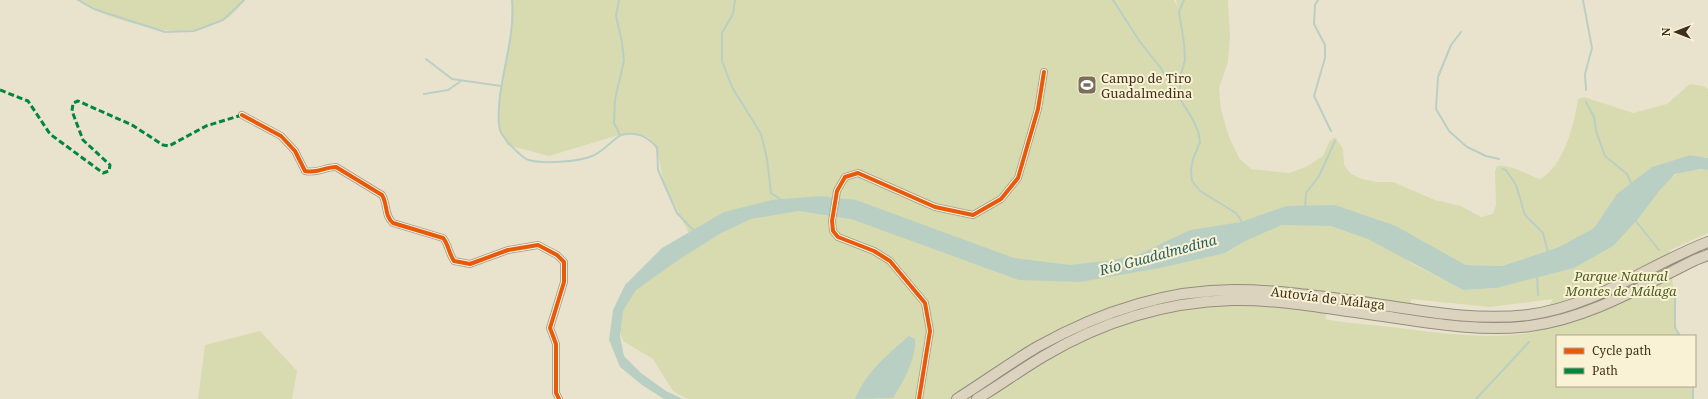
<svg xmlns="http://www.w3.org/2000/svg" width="1708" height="399" font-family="'Noto Serif',serif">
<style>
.green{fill:#d7dbaf;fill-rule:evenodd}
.water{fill:#bacfc4}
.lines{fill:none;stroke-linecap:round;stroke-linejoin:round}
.stream{stroke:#bacfc4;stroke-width:2}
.minor-casing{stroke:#aea797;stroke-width:8}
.motorway-casing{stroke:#948d7e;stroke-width:12}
.minor{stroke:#f0ece1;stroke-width:5.5}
.motorway{stroke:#dcd3bf;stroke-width:10}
.quiet{stroke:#00873e;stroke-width:3;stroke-dasharray:6 3;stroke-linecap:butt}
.cycleway-casing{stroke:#faf2d4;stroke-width:6}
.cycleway{stroke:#e8590c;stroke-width:4}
.labels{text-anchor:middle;stroke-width:4;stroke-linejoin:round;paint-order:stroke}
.poi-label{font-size:13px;fill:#3f301d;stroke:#faf2d4;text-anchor:start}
.park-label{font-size:13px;font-style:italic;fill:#4b5e21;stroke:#faf2d4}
.street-label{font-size:13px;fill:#3f301d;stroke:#faf2d4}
.water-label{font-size:14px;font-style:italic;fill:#2a6161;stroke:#faf2d4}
</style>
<rect width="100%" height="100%" fill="#e9e3ce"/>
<path class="green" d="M77,0h168c-5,6 -12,15 -19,19 -8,4 -27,11 -35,12 -29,3 -91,-14 -114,-31z
M512,0h662l4,8 -2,-8h52l2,36 -2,26 -9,26 2,22 8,27 10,21 12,11 38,4 17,-6 17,-11 6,-14 6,-5 8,12 1,16 7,9 11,5 14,3h17l42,18 26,6 20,11 12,-3 3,-9 -1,-34 2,-5c15,-2 29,9 43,13 24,-13 34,-54 38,-80l6,-2 49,16 34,-9 23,-20 13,2 5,3v69l-18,-3 -25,8 7,15c7,-8 26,-10 36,-8v63l-38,17 6,76 5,10h-124v50h136l1,13h-1007l-14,-8 -20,-32 -30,-18 -7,-20 8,-18 28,-37 39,-28 -27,-55 -7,-32 -9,-14 -14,-3 -19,2 -66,20 -42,-11 -8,-19v-28l12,-69zM1396,226l70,39 36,1 57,-19 32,-17 -95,58 -33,2 -54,-28zM1411,299l79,8 63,-8 -18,33c-50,9 -102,0 -153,-6 -18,-2 -39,-3 -57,-7l4,-15 81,11z
M260,331l37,40 -5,28h-94l7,-54z"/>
<path class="water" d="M1690,155l18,3v12l-8,-1 -25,5 -16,17 -21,28 -25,27 -39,22 -78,20 -33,2 -95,-51 -37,-13 -49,-1 -37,16 -20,12 -65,15 -80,14 -61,-2 -168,-61 -52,-8 -48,8 -30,14 -44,28 -41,29 -13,21 -3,25 4,20 17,17 25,18 17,8h-19l-22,-14 -22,-18 -11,-27 4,-30 12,-25 37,-37 62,-36 48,-12 48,-4 36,4 158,58 56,7 43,-5 27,-6 50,-24 51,-8 45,-16 49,-1 61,21 70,39 36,1 57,-19 35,-19 23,-34 35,-27z
M909,336l6,3c2,18 -12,44 -22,59l-38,1c11,-27 32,-44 54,-63z"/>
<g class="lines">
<path class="stream" d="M78,0l16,9 71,23 29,-1 29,-11 21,-20
M512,0c3,33 -8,64 -12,96 -1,11 -3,23 0,34 2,7 21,28 29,30 13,4 50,2 63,-4 9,-3 24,-19 29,-21 16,-4 25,1 36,12l1,23 7,16 12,27 17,18
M619,0l-3,16 6,26 2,19 -9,38 -1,24 6,12
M735,0l-2,14 -11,19v28l10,26 29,47 6,25 4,34 12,8
M1113,0l27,42 20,25 32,51 6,13 2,11 -7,17 -2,11 1,11 8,10 36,22 6,9
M1318,0l-3,5 -1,19 11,21v13l-11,38 17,35
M1583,0l9,48 -7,26 1,16
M1461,32l-10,13 -13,32 -2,32 13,22 18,16 19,9 13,3
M426,59l26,20 49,7
M424,94l24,-4 13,-9
M1180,100v-22l5,-18 -1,-17 -5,-31 5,-12
M1586,102l8,15 2,14 9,25 22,18 5,11
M1502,169l4,1 10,15 9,30 18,18 5,19
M1305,208l1,-15 13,-17 16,-35
M1635,220l24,30
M1537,276l1,19
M1675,288v40l5,8
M1693,386v13
M1476,399l53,-57"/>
<defs>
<path id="minor" d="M242,115l39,21 14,15 10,20c13,3 19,-4 31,-4l46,28c6,10 2,20 11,28l50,15c5,5 6,16 11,23l16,3 38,-14 30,-5 19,10 7,7v20l-14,46 6,16v49l3,6
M919,399l11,-68 -5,-28 -35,-42 -16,-10 -36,-14 -5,-6 -1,-10 5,-30 8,-14 13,-4 77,34 38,8 28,-16 17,-21 20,-69 6,-37"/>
<path id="motorway" d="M957,399c27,-17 53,-36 80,-52 61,-34 127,-57 197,-57 39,0 77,5 115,10 59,8 120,22 179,15 68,-9 118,-49 180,-73
M977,399c23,-14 45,-30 67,-43 57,-34 122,-54 188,-56 45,-1 91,8 136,14 53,7 108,19 162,12 60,-8 112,-40 165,-66l13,-5"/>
</defs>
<use href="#minor" class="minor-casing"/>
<use href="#motorway" class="motorway-casing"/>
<use href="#minor" class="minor"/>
<use href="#motorway" class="motorway"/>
<path class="quiet" d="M0,90l28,11 22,33 53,39 6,-2 1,-6 -27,-25 -11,-29 1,-8 5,-2 54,24 31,20 6,1 37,-20 36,-11"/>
<defs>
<path id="cycleway" d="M242,115l39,21 14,15 10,20c13,3 19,-4 31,-4l46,28c6,10 2,20 11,28l50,15c5,5 6,16 11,23l16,3 38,-14 30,-5 19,10 7,7v20l-14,46 6,16v49l3,6
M919,399l11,-68 -5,-28 -35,-42 -16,-10 -36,-14 -5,-6 -1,-10 5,-30 8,-14 13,-4 77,34 38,8 28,-16 17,-21 20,-69 6,-37"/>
</defs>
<use href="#cycleway" class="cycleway-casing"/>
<use href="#cycleway" class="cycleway"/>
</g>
<defs>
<symbol id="stadium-square" viewBox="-11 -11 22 22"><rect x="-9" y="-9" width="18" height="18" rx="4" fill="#7a6f5b" stroke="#faf2d4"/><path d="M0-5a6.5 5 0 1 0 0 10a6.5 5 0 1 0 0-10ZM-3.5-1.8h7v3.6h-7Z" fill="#fff"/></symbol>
</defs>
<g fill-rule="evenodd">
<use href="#stadium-square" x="1076" y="74" width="22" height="22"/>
</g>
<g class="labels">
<g class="poi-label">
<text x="1101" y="83">Campo de Tiro<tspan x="1101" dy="15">Guadalmedina</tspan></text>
</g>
<g class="park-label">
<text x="1621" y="281">Parque Natural<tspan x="1621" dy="15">Montes de Málaga</tspan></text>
</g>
<g class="street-label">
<text transform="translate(1328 298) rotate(7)" y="5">Autovía de Málaga</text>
</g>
<g class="water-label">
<text transform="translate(1158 255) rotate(-15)" y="5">Río Guadalmedina</text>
</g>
</g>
<rect x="1556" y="335" width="140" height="52" fill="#faf2d4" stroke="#afa48b"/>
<rect x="1564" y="348" width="20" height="6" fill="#e8590c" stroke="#afa48b"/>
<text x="1592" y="355" font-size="12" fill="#3f301d">Cycle path</text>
<rect x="1564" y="368" width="20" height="6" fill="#00873e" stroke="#afa48b"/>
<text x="1592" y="375" font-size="12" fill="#3f301d">Path</text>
<g transform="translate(1676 32) rotate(270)" stroke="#faf2d4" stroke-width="3" paint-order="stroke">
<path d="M0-3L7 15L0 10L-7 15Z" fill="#3f301d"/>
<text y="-6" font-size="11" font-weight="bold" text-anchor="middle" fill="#3f301d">N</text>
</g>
</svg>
